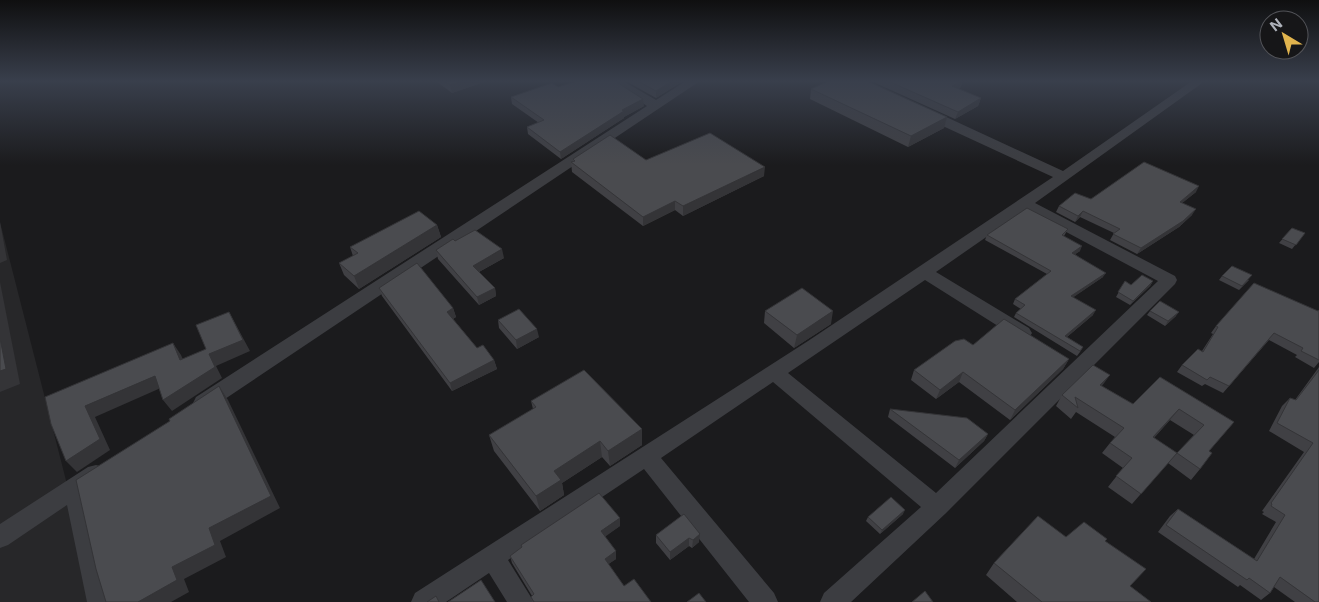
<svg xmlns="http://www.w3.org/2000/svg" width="1319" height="602" font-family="Inter,sans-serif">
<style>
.built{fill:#272729}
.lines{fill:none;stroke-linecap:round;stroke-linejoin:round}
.minor{fill:#3c3d41;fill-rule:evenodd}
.wall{fill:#404044;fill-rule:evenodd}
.shaded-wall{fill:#343437}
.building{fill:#4a4b4f;stroke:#343437;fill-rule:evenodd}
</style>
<rect width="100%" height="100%" fill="#1b1b1d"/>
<path class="built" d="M0,222l71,278 23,102h-94z"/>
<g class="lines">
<path class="minor" d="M609,81h14l33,19 30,-19h14l-490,328 -7,2 -7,-2 -3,-6 3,-6 451,-291z
M1192,81h13l-170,122 140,73 2,4 -2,4 -230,230 -94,88h-31l4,-9 97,-86 -148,-125 -112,76 113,135 4,9h-29l-105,-133 -136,91 26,42h-27l-18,-29 -43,29h-35l4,-9 393,-252 245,-164 -134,-62 -1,-3 1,-3h10l134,62zM1025,210l133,71 -222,212 -148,-120 137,-93 92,58 6,2 6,-2 3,-5 -3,-5 -93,-56z
M96,465l8,2 3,7 -3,7 -17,11 26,110h-26l-20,-97 -59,40 -8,3v-24l88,-57z"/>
</g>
<path class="wall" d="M436,81h51l-35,12z
M626,81h57l-27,17z
M871,81h92l-3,7 -2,1 23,9 -3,8 -23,13z
M558,87l86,19 -20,11v1l-63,41 -33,-25 -1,-7 12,-4 -27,-19 -1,-7z
M811,89l136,28 -3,11 -36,19 -98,-48z
M573,159l73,1 118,16 -81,40 -8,-6 -32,16 -71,-54 -1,-10h2z
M1196,192l-14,11 10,12 -13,12 -42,27 -27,-14 4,-7 -34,-16 -5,5 -19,-10 3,-6 32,-7z
M437,225l4,12 -82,52 -15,-14 -5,-12 14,-7 -3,-9z
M1292,228l13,5 -13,16 -13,-6z
M1068,229l-4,7 16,15 -5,3 28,23 -30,20 20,18 -26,22 16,10 -3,5 -3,4 -63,-39 2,-4 5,-4 -8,-5 2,-5 32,-25 -62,-34 2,-5z
M455,241l49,17 -25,14 16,16 1,8 -17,9 -41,-46 -2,-9z
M1222,276l27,4 -10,10 -20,-10z
M1125,281l6,4 22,-4 -3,5 -20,19 -14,-8z
M379,288l74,20 3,9 -3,2 24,29 17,12 3,9 -45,22 -70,-95z
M1319,310v52l-5,6 -19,-11 2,-2 -28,-15 -46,53 -18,-9 -3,2 -25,-14 5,-7 20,-14 11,-17 -2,-1 5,-7 102,-15z
M765,311l66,13 -37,24 -30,-25z
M1150,311l26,5 -11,10 -18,-11z
M498,320l41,17 -22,12 -18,-21z
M973,345l96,14 -6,10 -53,51 -51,-38 -23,17 -25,-19 3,-10z
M1319,367v235h-24l-21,-15 -4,6 -9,7 -21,-15 -2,2 -80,-55 12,-16 8,-7 76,50 22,-37 -14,-8 2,-2 -2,-1 42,-59 -35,-21 13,-25 8,-8 5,2z
M1160,377l74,45 -25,29 -9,18 -9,11 -23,-17 -36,41 -24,-17 15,-19 -21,-15 8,-10 5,-6 -39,-25 -5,7 -15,-13 6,-11 40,-9 31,18zM1170,420l24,15 -17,18 -23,-15z
M531,401l111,28v16l-32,21 -8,-9 -40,26 2,12 -24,16 -46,-60 -5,-16 44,-26z
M890,409l98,25 -4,7 -29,27 -67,-51z
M684,514l15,28 -7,6 -3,-2 -19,14 -14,-17v-8z
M903,514l-23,20 -14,-13 2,-4z
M620,526l-15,10 11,23 -8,5 16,22 27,16h-119l-1,-5 1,-1 -20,-33 -2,-7 12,-8 -1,-3z
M1066,537l39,4 25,45 21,16h-134l-31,-27 8,-12z"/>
<path class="shaded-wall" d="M463,81h24l-35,12 -2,-8z
M672,81h11l-27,17v-7z
M963,81l-3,7 -10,5 2,-7z
M981,98l-3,8 -23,13 3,-7z
M643,99l1,7 -20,11v1l-63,41 -1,-7 62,-42z
M947,117l-3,11 -36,19 3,-11z
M765,167l-1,9 -81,40v-10z
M1199,186l-3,6 -20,16 4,-6z
M675,201v9l-32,16v-9z
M1196,209l-4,6 -13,12 -42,27 4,-6z
M1083,211l-3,6 -5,5 3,-6z
M0,222l7,38 -7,3z
M437,225l4,12 -82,52 -5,-13z
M1082,246l-2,5 -10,7 2,-5z
M502,249l2,9 -29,16 -2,-8z
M1106,273l-3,4 -35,24 3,-5z
M1153,281l-3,5 -20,19 3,-4z
M0,282l20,102 -20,8z
M495,288l1,8 -17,9 -2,-8z
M453,308l3,9 -6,3 -3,-8z
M1096,310l-3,5 -31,26 3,-5z
M833,311l-2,13 -37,24 3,-13z
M229,312l21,39 -34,15 6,12 -50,33 -9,-11 46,-46z
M1179,312l-3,4 -11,10 3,-5z
M537,329l2,8 -22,12 -1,-9z
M173,343l8,12 7,16 -8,-11z
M1069,359l-6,10 -53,51 5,-10z
M494,360l3,9 -45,22 -2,-8z
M963,372l-4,10 -23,17 4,-9z
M1110,375l-8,11 -9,10 7,-11z
M155,376l8,11 -68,30 15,33 -33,22 -11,-11 19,-55z
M219,386l9,14 52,108 -60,33 6,16 -42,22 5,13 -18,10h-33l71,-74z
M1179,409l-9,11 -26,28 9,-11z
M642,429v16l-32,21 -2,-15z
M988,434l-4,7 -29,27 4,-8z
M600,441l2,16 -40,26 2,12 -24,16 -4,-15 18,-25z
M905,510l-2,4 -23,20 2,-4z
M620,518v8l-18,13 -1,-8z
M700,534l-1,8 -7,6 1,-8z
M689,538v8l-19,14v-8z
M616,551v8l-10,7 -1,-7z"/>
<path class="building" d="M444,81h19l-13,4z
M577,81h38l28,18 -21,11 2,1 -64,41 -33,-25 17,-7 -33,-23 41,-14 6,4z
M638,81h34l-16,10z
M829,81h38l80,36 -36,19 -100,-47z
M888,81h74l-10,5 29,12 -23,14z
M710,133l55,34 -82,39 -8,-5 -32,16 -72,-55 4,-1 -2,-2 37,-24 36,25z
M1144,162l55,24 -19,16 16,7 -13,12 -42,27 -28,-14 7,-5 -37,-18 -5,5 -19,-10 16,-13 16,6z
M1027,208l41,21 -6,6 20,11 -10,7 34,20 -35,23 25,14 -31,26 18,11 -3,4 -64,-38 9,-8 -10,-6 36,-28 -64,-36z
M419,211l18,14 -83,51 -15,-13 19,-10 -8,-6z
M1292,228l13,5 -9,12 -14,-6z
M475,230l27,19 -29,17 22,22 -18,9 -41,-47 17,-11 2,2z
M417,263l36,45 -6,4 30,36 6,-3 11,15 -44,23 -71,-95z
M1232,266l20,9 -10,11 -20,-10z
M1142,275l11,6 -20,20 -15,-9 7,-11 6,4z
M1254,283l64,28 1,-1v50l-18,-9 2,-3 -29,-15 -45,53 -19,-9 -3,3 -25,-15 16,-16 5,3 15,-25 -2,-1z
M802,288l31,23 -36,24 -32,-24z
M1160,301l19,11 -11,9 -18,-10z
M519,309l18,20 -21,11 -18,-20z
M229,312l14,28 -34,14 6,13 -52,33 -8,-24 -70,30 15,33 -34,22 -15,-37 -6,-27 128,-54 7,17 26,-11 -10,-24z
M1004,319l65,40 -54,51 -52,-38 -23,18 -26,-20 41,-29 9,-2 9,6z
M0,338l6,31 -6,2z
M1093,365l17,10 -10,10 33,19 27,-27 74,45 -25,29 3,2 -12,16 -23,-16 -36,41 -25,-18 16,-18 -22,-15 14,-15 -49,-31 3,11 -16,-13zM1179,409l25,16 -27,28 -24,-16z
M584,370l58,59 -34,22 -8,-10 -46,30 7,9 -25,16 -47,-61 47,-28 -5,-6z
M1319,370v232h-4l-35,-25 -10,16 -21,-15 -2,2 -81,-55 12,-16 79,52 28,-46 -14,-9 1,-2 -1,-1 42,-60 -36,-20 13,-25 6,2z
M219,386l52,110 -62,32 6,17 -43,22 5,13 -39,22h-32l-10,-33 -20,-89 94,-59 -1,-2z
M890,409l77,9 21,16 -29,26z
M599,493l21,25 -19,13 15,20 -11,8 19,27 10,-7 17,23h-117l-3,-5 3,-3 -24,-38 12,-9 -1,-2z
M891,497l14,13 -23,20 -14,-13z
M684,514l16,20 -7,6 -4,-2 -19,14 -14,-17z
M1038,516l28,21 18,-15 23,17 -2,2 41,28 -16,17 21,16h-109l-48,-39z
M481,580l14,22h-47z
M925,591l8,11h-21z
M699,593l7,9h-19z
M436,596l3,6h-12z"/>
<linearGradient id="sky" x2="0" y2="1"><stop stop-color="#0f0f10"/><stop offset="0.49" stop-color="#393f4c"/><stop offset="1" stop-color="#393f4c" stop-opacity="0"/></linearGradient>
<rect width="1319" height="165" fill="url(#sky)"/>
<g transform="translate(1284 35) rotate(322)"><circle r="24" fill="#161618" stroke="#535459"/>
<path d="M0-4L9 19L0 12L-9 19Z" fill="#e1b44e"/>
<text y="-8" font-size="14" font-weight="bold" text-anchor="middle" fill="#aeb2bb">N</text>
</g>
</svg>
